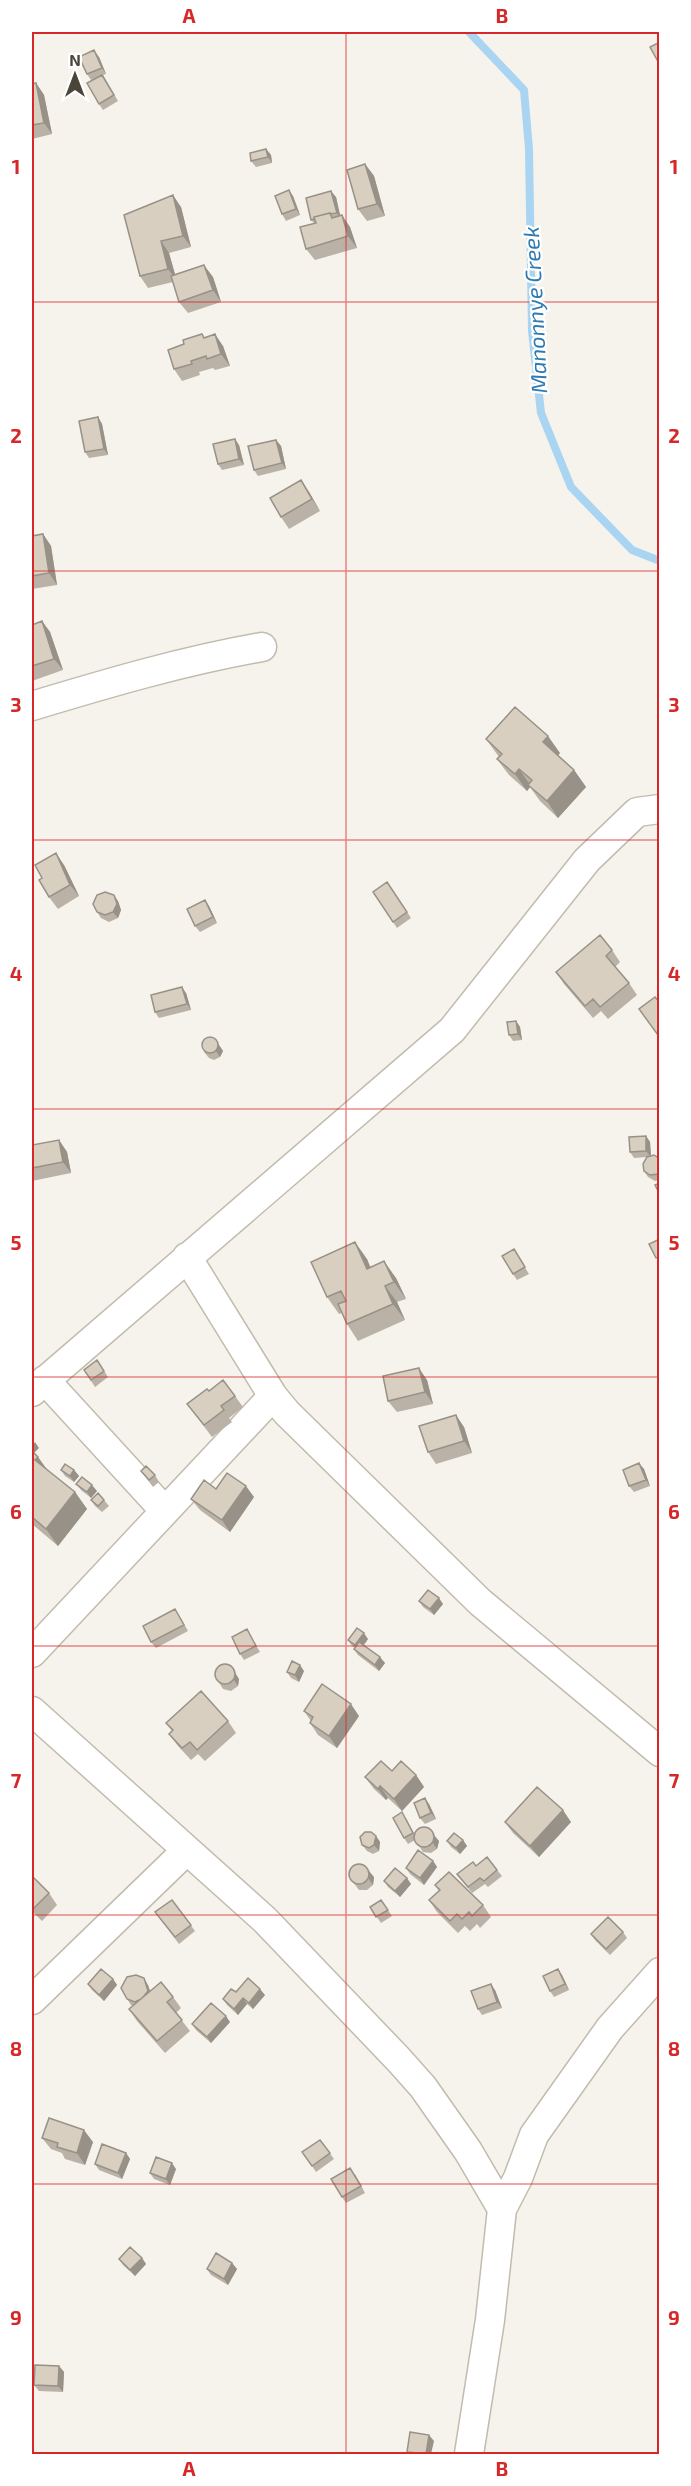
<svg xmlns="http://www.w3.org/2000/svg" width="691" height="2486" font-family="'Exo 2',sans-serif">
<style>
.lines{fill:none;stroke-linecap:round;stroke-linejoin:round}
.stream{stroke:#a9d4f2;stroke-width:8}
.minor-casing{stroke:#c2bbae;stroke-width:31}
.minor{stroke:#fff;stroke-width:28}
.wall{fill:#bab2a6}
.shaded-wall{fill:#979187}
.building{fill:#d8cfc1;stroke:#979187;stroke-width:1.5}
.grid{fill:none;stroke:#d62828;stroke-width:1.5;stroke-opacity:0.55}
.labels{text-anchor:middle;stroke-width:4.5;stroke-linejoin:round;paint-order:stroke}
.water-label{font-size:22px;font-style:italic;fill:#2e7ab2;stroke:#fff}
.neatline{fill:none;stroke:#d62828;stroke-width:2}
.grid-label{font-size:20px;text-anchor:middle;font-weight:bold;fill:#d62828}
</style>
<rect width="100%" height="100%" fill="#f6f3ec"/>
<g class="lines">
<path class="stream" d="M469,32l55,58 5,59 3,182 9,82 30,74 61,63 28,11"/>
<defs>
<path id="minor" d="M32,706c76,-23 151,-45 230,-59
M187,1257l86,139 14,17 193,189 180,150
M45,1380l119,130
M32,1392l420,-362 135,-170 50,-48 23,-3
M32,1653l241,-257
M32,1711l233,209 134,140 24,27 45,64 34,58 -12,111 -21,134
M32,2000l154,-149
M502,2209l16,-31 16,-43 76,-107 50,-56"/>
</defs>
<use href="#minor" class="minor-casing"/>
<use href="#minor" class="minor"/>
</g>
<path class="wall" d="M99,57l7,17 -3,1 15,26 -15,9 -4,-6 -4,-25 -4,1 -4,-6z
M36,83l8,12 8,39 -20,5v-55z
M266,149l5,6 1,8 -16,4 -5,-6z
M365,164l9,12 11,40 -18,5 -9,-12z
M293,196l7,19 -14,6 -4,-7z
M336,197l4,19 10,11 7,21 -42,12 -9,-11 8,-26 -3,-3z
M181,207l10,40 -22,6 6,22 38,2 8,25 -33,11 -9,-11 -6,-20 -25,6 -8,-12z
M202,334l3,4 18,8 7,20 -15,4 -2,-2 -14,4 1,3 -18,6 -8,-12 10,-25z
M98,417l4,7 6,31 -19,3 -4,-6z
M276,440l5,6 5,23 -28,7 -4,-6z
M239,445l5,20 -22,5 -4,-6z
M309,492l11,19 -31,18 -8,-12z
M43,534l8,12 6,39 -25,4v-53z
M42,621l8,11 13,38 -31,11v-56z
M486,739l74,14 -2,2 16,15 12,17 -28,31 -18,-17 -10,-14 -3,4 -18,-16 -12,-16 2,-2z
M64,865l15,31 -21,13 -9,-12 -7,-19z
M387,882l24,36 -14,10 -24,-36z
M205,900l4,6 8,17 -17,9 -5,-6z
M118,901l3,9 -3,8 -9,4 -8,-4 -4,-6z
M612,950l8,12 -5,5 14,16 8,12 -29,24 -7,-8 -8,7 -29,-34 -8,-12z
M186,993l5,17 -32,8 -4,-6z
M516,1021l4,6 2,13 -9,1 -4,-6z
M215,1039l8,12 -3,6 -6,3 -5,-2 -5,-6z
M646,1136l4,6 1,14 9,3v21l-5,1 -7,-4 -4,-6 3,-14 -13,1 -4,-6z
M59,1140l8,12 4,21 -39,8v-36z
M518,1256l11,18 -12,6 -4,-6z
M367,1259l3,8 26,11 10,21 -9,3 8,18 -47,21 -11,-17 -5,-11 -3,1 -12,-17z
M97,1360l11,17 -13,10 -11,-17z
M427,1380l6,24 -36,8 -9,-11z
M209,1391l26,5 8,11 -14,11 3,4 -20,15 -25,-33z
M464,1427l8,26 -36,11 -8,-12z
M32,1451l6,6 10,14 27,21 12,17 -29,37 -26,-22z
M644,1469l6,17 -16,6 -5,-6z
M61,1470h13l5,6 -5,6 -9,-6z
M141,1471l14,4 4,7 -6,5z
M76,1484l21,7 -6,7 -10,-8z
M216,1489l38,8 -24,35 -30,-22 -9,-11z
M91,1500h13l5,6 -7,6 -7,-6z
M419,1601l24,3 -9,11 -11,-8z
M179,1615l9,16 -32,17 -5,-6z
M247,1629l13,23 -16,8 -4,-6z
M368,1639l-4,6 21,18 -6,8 -21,-16 -4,-6 1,-1 -3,-2 -4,-6z
M304,1671l-5,11 -8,-4 -4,-6z
M215,1676l24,3 -1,7 -7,5 -8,-2z
M304,1711l55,5 -22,32 -19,-13 -8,-12 1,-2z
M228,1721l8,12 -31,28 -7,-7 -7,6 -13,-14 -9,-12 3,-3 -6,-8z
M392,1771l24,4 8,12 -22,24 -14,-13 -2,2 -12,-11 -9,-12z
M429,1804l7,15 -11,5 -5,-6z
M406,1818l9,17 24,6 -2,8 -6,4 -8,-1 -8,-12 -7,4 -4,-6z
M505,1822h66l-32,35 -26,-24z
M376,1836l4,6 -1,9 -6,3 -6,-3 -5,-6z
M463,1840l4,6 -7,8 -9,-7 -4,-6z
M433,1861l4,6 -13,18 -14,-11 -4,-6z
M476,1866l21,4 5,6 -14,11 -3,-3 -13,9 -15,-19z
M32,1876l17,17 8,12 -15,16 -10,-10z
M349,1877h25l-1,8 -6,5h-8z
M384,1881l27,3 -11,13 -12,-10z
M435,1885l48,20 8,12 -11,11 -3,-4 -7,7 -5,-5 -7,7 -21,-21 -8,-12 10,-9z
M172,1900l23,31 -16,13 -24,-32z
M381,1900l11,16 -11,7 -11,-16z
M623,1932l4,6 -17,17 -15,-15 -4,-6z
M562,1975l7,15 -15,7 -4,-6z
M113,1979l4,6 -13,16 -12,-11 -4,-6z
M148,1985l2,6 23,6 8,11 -5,5 14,18 -25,22 -28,-32 -8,-12 4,-3 -2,-1 -4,-6z
M495,1990l7,18 -20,7 -4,-6z
M265,1995l-12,14 -6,-5 -9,11 -11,-10 -4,-6z
M230,2022l-19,21 -15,-13 -4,-6z
M42,2138l51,4 -8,23 -20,-6 -3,-6 -11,-4z
M320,2140l14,19 -18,13 -4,-6z
M126,2153l4,6 -8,20 -23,-9 -4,-6z
M176,2169l-6,16 -16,-6 -4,-6z
M355,2174l10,19 -19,10 -4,-6z
M142,2258l4,6 -11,12 -12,-11 -4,-6z
M232,2263l5,6 -9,16 -17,-10 -4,-6z
M59,2366l5,6 -1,20 -24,-1 -5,-6z"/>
<path class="shaded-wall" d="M94,50l5,7 7,17 -4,-6z
M36,83l8,12 8,39 -8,-11z
M266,149l5,6 1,8 -4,-6z
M365,164l9,12 11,40 -8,-12z
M289,190l4,6 7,19 -4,-6z
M331,191l5,6 5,22 -4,-6z
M173,195l8,12 10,40 -8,-11z
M342,215l8,12 7,21 -9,-12z
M161,241l8,12 8,28 -9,-12z
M204,265l9,12 8,25 -8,-12z
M215,334l8,12 7,20 -9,-12z
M98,417l4,7 6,31 -4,-6z
M235,439l4,6 5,20 -5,-6z
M276,440l5,6 5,23 -4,-6z
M301,480l8,12 11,19 -8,-12z
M43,534l8,12 6,39 -8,-12z
M42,621l8,11 13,38 -9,-11z
M548,736l12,17 -5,6 -12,-17z
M519,769l12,17 -3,-1 2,2 -3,4 -12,-17z
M574,770l12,17 -28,31 -11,-17z
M56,853l8,12 15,31 -9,-11z
M114,895l4,6 3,9 -3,8 -5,-6z
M205,900l4,6 8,17 -4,-6z
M182,987l4,6 5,17 -4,-6z
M516,1021l4,6 2,13 -4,-6z
M215,1039l8,12 -3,6 -4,-6z
M646,1136l4,6 1,15 -5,-6z
M59,1140l8,12 4,21 -8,-11z
M355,1242l12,17 11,27 -11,-17z
M384,1261l12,17 10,21 -12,-17z
M385,1286l12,16 8,18 -12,-16z
M419,1368l8,12 6,24 -8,-12z
M456,1415l8,12 8,26 -8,-12z
M35,1442l4,6 -5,5 -2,-4v-3z
M38,1457l12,17 -15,-14z
M639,1463l5,6 6,17 -4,-6z
M74,1470l5,6 -5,6 -4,-6z
M92,1485l5,6 -6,7 -4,-6z
M246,1486l8,11 -24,35 -8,-12z
M75,1492l12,17 -29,37 -12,-17z
M439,1598l4,6 -9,11 -4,-6z
M364,1633l4,6 -9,12 -4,-6z
M380,1657l5,6 -6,8 -4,-6z
M300,1665l4,6 -5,11 -4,-7z
M231,1666l8,13 -1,7 -4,-6z
M351,1704l8,12 -22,32 -8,-12z
M416,1775l8,12 -22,24 -8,-12z
M380,1786l8,12 -2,2 -8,-11z
M425,1798l4,6 7,15 -5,-6z
M563,1810l8,12 -32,35 -9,-11z
M434,1835l5,6 -2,8 -4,-6z
M376,1836l4,6 -1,9 -5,-6z
M463,1840l4,6 -7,8 -4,-6z
M433,1861l4,6 -13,18 -4,-7z
M369,1871l5,6 -1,8 -4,-6z
M407,1878l4,6 -11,13 -5,-6z
M558,1969l4,6 7,15 -4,-6z
M144,1978l4,7 4,12 -9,1z
M113,1979l4,6 -13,16 -5,-6z
M491,1984l4,6 7,18 -5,-6z
M260,1989l5,6 -12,14 -4,-6z
M243,1998l4,6 -9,11 -4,-6z
M226,2016l4,6 -19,21 -4,-6z
M84,2130l9,12 -8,23 -8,-12z
M126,2153l4,6 -8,20 -4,-6z
M172,2163l4,6 -6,16 -4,-6z
M142,2258l4,6 -11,12 -5,-6z
M232,2263l5,6 -9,16 -4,-6z
M59,2366l5,6 -1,20 -5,-6z
M429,2435l5,6 -3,13h-5z"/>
<path class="building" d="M660,42v23l-10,-18z
M94,50l8,18 -15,6 -8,-17z
M102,75l12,20 -15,9 -12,-21z
M36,83l8,40 -12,2v-41z
M266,149l2,8 -17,4 -1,-8z
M365,164l12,40 -19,5 -11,-39z
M289,190l7,19 -14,5 -7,-18z
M331,191l6,22 -7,1v-1l-16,4v2l-3,1 -5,-22z
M173,195l10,41 -22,5 7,28 -28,7 -16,-61z
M330,213l2,5 10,-3 6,21 -42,13 -6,-22 16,-4 -2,-6z
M204,265l9,25 -34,12 -8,-26z
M202,334l2,4 11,-4 6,20 -14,5 -1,-3 -15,5 1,3 -18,5 -6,-19 16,-6 -1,-4z
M98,417l6,32 -19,3 -6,-31z
M235,439l4,20 -21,5 -5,-20z
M276,440l6,23 -28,7 -6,-24z
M301,480l11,19 -31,18 -11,-19z
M43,534l6,39 -17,3v-40z
M42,621l12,38 -22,7v-41z
M515,707l33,29 -5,6 31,28 -27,31 -19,-16 4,-5 -13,-11 -4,5 -18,-15 5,-5 -16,-15z
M56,853l14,32 -21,12 -10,-17 3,-2 -7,-13z
M387,882l20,30 -14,10 -20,-30z
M105,892l9,3 3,9 -4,8 -8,3 -8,-3 -4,-8 4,-9z
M205,900l8,17 -18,9 -8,-17z
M600,935l12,15 -6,6 23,27 -29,24 -7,-8 -8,7 -29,-34z
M182,987l5,17 -32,8 -4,-17z
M655,997l5,6v31l-2,1 -19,-26z
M516,1021l2,13 -9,1 -2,-13z
M202 1045a8 8 0 1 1 16 0a8 8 0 1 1-16 0Z
M646,1136v15l-16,1 -1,-15z
M59,1140l4,22 -31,6v-23z
M654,1155l6,4v13l-2,2 -8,1 -6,-4 -1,-7 4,-7z
M660,1183v12l-5,-10z
M660,1239v18l-4,1 -7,-14z
M355,1242l12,27 17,-8 10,21 -9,4 8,18 -46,20 -9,-20 8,-3 -5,-10 -14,6 -16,-35z
M514,1249l11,18 -12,7 -11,-18z
M97,1360l7,11 -13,9 -7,-10z
M419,1368l6,24 -37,9 -5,-25z
M223,1380l12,16 -14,10 3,4 -20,15 -17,-21 20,-15 2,2z
M456,1415l8,26 -36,11 -9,-26z
M32,1451l6,6 -3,3 40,32 -29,37 -14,-12z
M639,1463l7,17 -17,6 -6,-16z
M65,1464l9,6 -4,6 -9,-6z
M146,1466l9,9 -6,5 -8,-9z
M227,1473l19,13 -24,34 -31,-21 13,-19 12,9z
M82,1477l10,8 -5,7 -11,-8z
M98,1493l6,7 -6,6 -7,-6z
M428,1590l11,8 -9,11 -11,-8z
M175,1609l9,16 -33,17 -8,-16z
M357,1628l7,5 -9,12 -7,-5z
M247,1629l9,17 -16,8 -8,-17z
M359,1642l21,15 -5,8 -21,-16z
M292,1661l8,4 -5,10 -8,-3z
M215 1674a10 10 0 1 1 20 0a10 10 0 1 1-20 0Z
M322,1684l29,20 -22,32 -19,-13 3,-6 -9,-6z
M201,1691l27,30 -31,29 -7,-8 -8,6 -13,-14 4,-4 -7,-7z
M381,1761l11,10 9,-10 15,14 -22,24 -14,-13 -2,3 -13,-12z
M537,1787l26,23 -33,36 -25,-24z
M425,1798l6,15 -11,5 -6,-15z
M402,1812l11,21 -9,5 -11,-20z
M414 1837a10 10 0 1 1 20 0a10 10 0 1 1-20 0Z
M365,1832h6l5,4 -2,9 -5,3 -7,-3 -2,-8z
M454,1833l9,7 -7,8 -9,-7z
M418,1850l15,11 -13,17 -14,-10z
M487,1857l10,13 -13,11 -4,-3 -12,9 -11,-13 16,-12 3,4z
M349 1874a10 10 0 1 1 20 0a10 10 0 1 1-20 0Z
M395,1868l12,10 -12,13 -11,-10z
M449,1872l34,33 -11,11 -3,-4 -7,7 -5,-5 -7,7 -21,-21 11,-10 -5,-5z
M32,1876l17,17 -16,16 -1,-2z
M172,1900l19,25 -16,12 -20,-25z
M381,1900l7,10 -12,7 -6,-10z
M608,1917l15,15 -17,17 -15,-15z
M101,1969l12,10 -14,16 -11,-11z
M558,1969l7,15 -15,7 -7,-15z
M136,1975l8,3 4,13 -4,5 -3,3 -6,3 -8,-3 -6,-11 6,-11z
M248,1978l12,11 -11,14 -6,-5 -9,11 -11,-10 8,-10 5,3z
M161,1982l12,15 -6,5 15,18 -25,21 -28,-32z
M491,1984l6,18 -19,7 -7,-18z
M211,2003l15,13 -19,21 -15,-13z
M49,2118l35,12 -7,23 -20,-6 1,-4 -16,-5z
M320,2140l10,13 -18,13 -10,-14z
M102,2144l24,9 -8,20 -23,-9z
M156,2157l16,6 -6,16 -16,-6z
M350,2168l11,18 -19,11 -11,-18z
M130,2247l12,11 -12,12 -11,-11z
M216,2253l16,10 -8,16 -17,-10z
M35,2365l24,1 -1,20 -24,-1z
M410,2432l19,3 -3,19 -19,-2z"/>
<path class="grid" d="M346,32v2422M32,302h628M32,571h628M32,840h628M32,1109h628M32,1377h628M32,1646h628M32,1915h628M32,2184h628"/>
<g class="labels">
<g class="water-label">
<text transform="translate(535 310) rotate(-93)" y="8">Manonnye Creek</text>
</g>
</g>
<rect width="691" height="2486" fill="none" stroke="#ffffff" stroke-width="66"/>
<g transform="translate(75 75)" stroke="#ffffff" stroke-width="4.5" paint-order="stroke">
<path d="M0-4.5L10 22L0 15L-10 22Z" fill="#4b4439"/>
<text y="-9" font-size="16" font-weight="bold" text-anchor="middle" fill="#4b4439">N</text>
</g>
<rect x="33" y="33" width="625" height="2420" class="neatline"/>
<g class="grid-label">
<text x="189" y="23">A</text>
<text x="502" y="23">B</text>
<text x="16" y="174">1</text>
<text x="674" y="174">1</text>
<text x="16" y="443">2</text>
<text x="674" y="443">2</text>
<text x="16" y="712">3</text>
<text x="674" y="712">3</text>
<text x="16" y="981">4</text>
<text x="674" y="981">4</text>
<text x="16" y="1250">5</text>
<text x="674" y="1250">5</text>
<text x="16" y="1519">6</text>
<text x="674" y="1519">6</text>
<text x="16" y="1788">7</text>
<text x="674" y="1788">7</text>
<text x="16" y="2056">8</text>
<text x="674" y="2056">8</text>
<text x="16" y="2325">9</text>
<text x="674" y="2325">9</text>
<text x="189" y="2476">A</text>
<text x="502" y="2476">B</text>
</g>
</svg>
